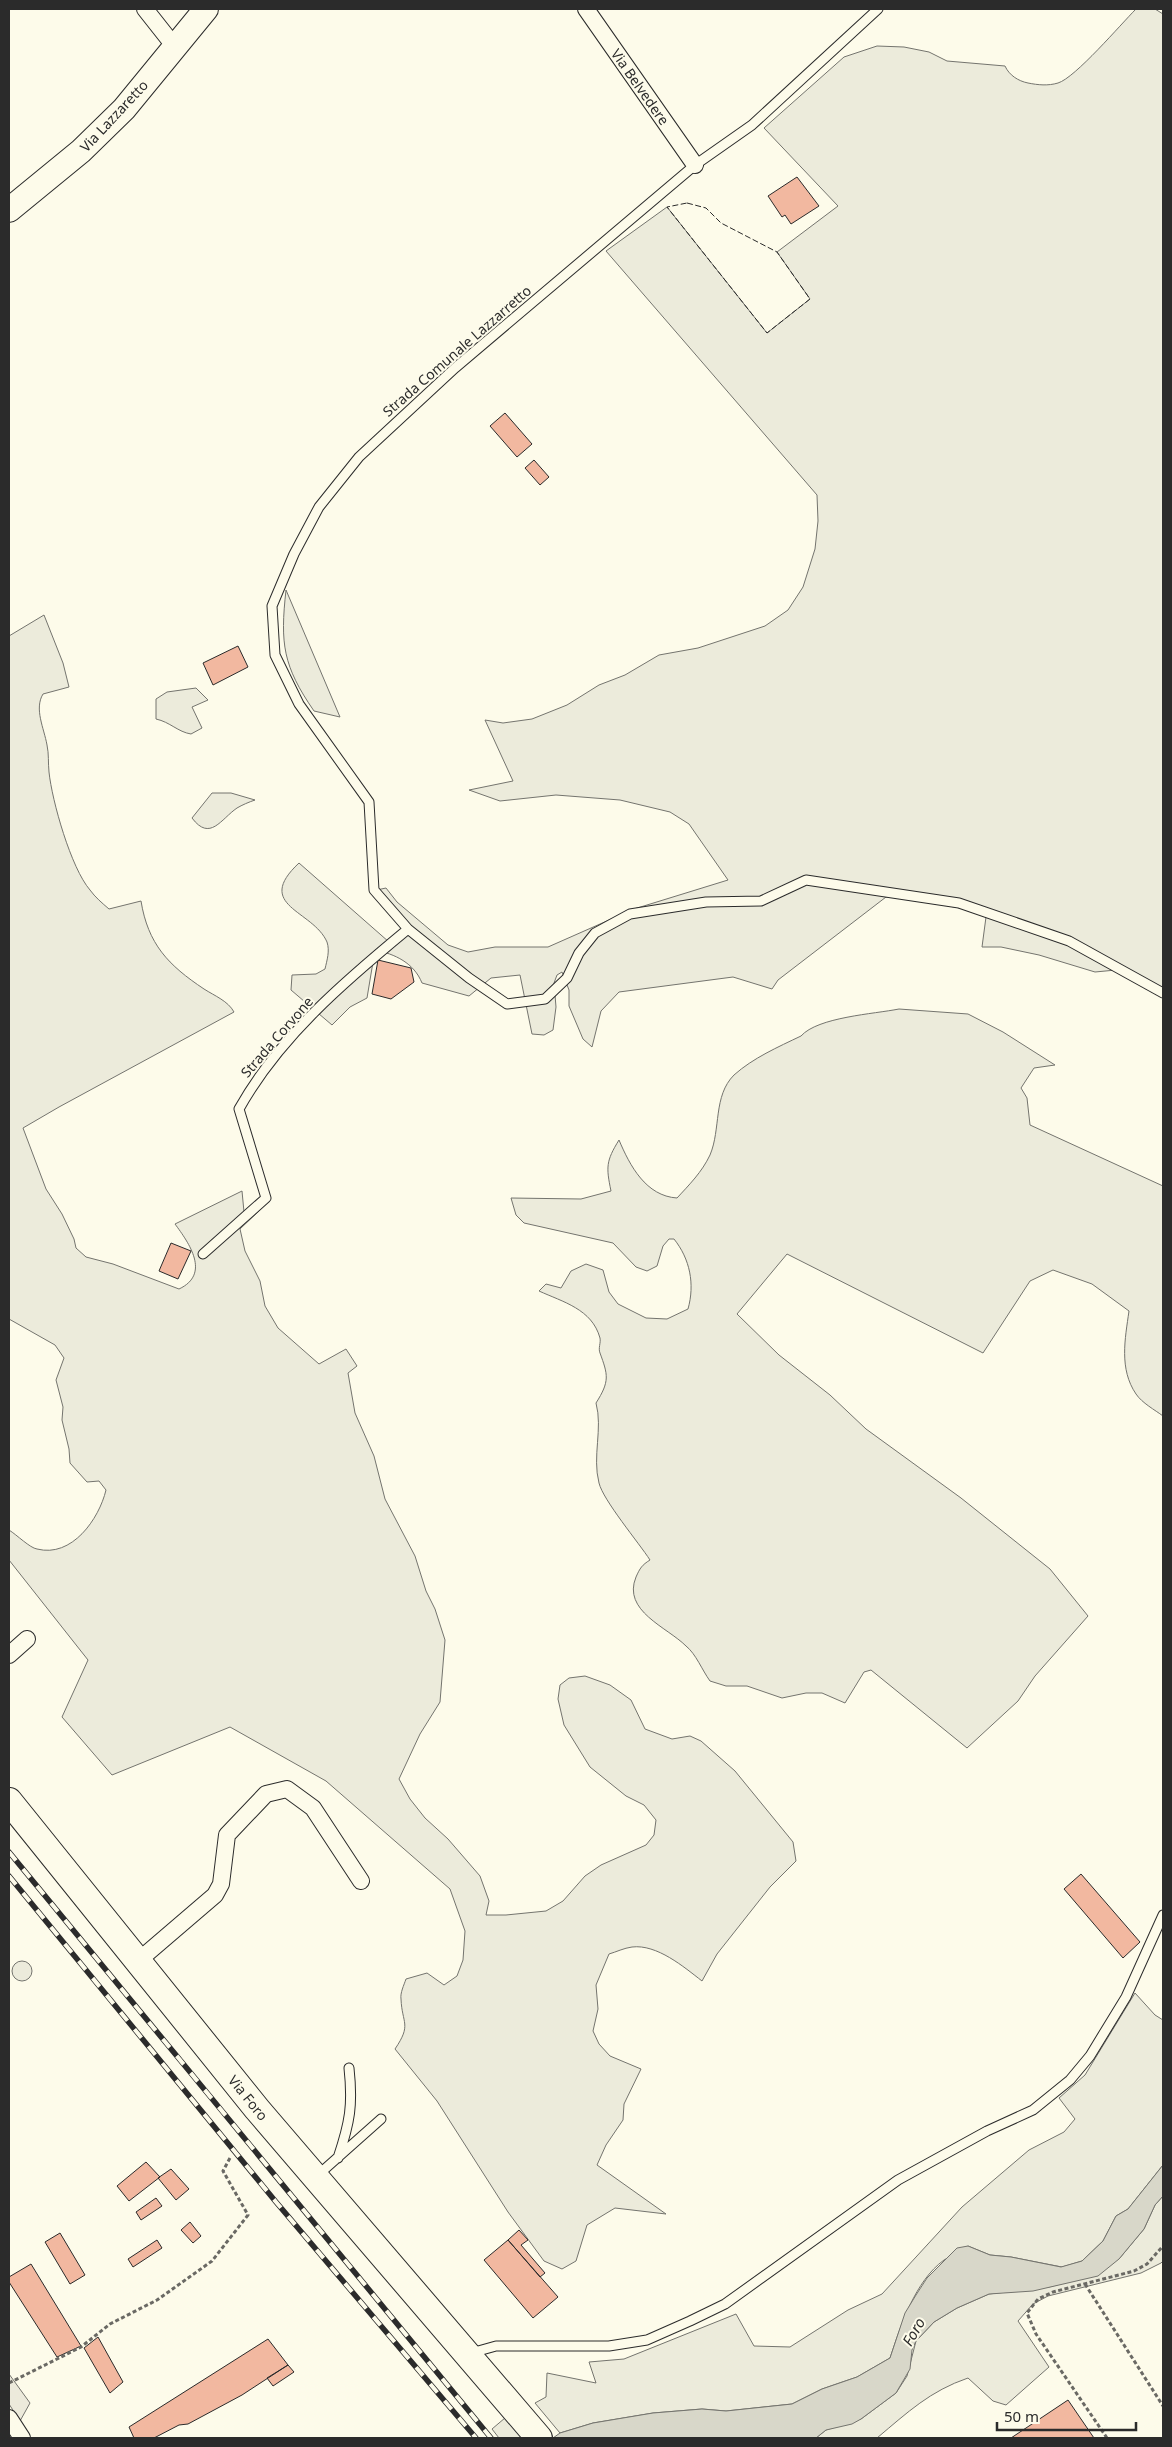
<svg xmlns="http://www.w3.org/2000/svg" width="1172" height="2447" font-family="'Noto Sans',sans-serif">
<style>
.green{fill:#ecebdb;stroke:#74746e}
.parking{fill:#eceadb;stroke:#74746e}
.water{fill:#d8d7c9;stroke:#74746e}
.building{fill:#f2b8a0;stroke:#2b2b2b}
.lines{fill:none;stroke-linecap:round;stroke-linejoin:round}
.lane-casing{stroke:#2b2b2b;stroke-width:11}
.street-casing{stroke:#2b2b2b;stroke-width:18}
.secondary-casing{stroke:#2b2b2b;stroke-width:26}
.primary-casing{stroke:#2b2b2b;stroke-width:28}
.path{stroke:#6a6964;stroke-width:3;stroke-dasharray:4 2.5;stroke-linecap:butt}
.lane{stroke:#fdfbea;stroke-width:9}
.street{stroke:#fdfbea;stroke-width:16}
.secondary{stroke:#fdfbea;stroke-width:24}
.primary{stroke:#fdfbea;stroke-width:26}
.rail-casing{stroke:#2b2b2b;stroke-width:5.5}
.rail{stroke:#fdfbea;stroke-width:4;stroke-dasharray:11;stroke-linecap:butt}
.fence{stroke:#2b2b2b;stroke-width:1;stroke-dasharray:6 2.5;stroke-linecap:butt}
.labels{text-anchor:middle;stroke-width:4;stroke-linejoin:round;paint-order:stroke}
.street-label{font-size:14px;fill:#2b2b2b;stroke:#fdfbea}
.water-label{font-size:15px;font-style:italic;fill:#2b2b2b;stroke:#fdfbea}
</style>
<rect width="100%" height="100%" fill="#fdfbea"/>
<path class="green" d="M1136,9h19l8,5v982l-47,-26 -21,2 -56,-17 -38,-8h-19l4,-30 -21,-8 -69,-13 -10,1 -108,83 -6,9 -39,-12 -114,15 -18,19 -9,36 -9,-8 -14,-33v-16l-7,-18 -5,3 -3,8 2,24 -3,23 -9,5 -12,-1 -12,-59 -29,3 -22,18 -47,-13c-8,-20 -27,-29 -47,-33l-8,48 -17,9 -18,18 -41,-35 1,-15 24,-1 9,-5c2,-9 5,-18 2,-27 -14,-32 -74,-36 -28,-79l90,79 16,-12 -33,-39 14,-3 11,14 51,43 20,7 27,-5h53l86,-38 94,-29 -39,-56 -19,-12 -50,-12 -64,-5 -56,6 -31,-11 44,-9 -28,-61 18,3 29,-4 35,-14 32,-20 26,-10 34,-20 39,-7 67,-22 23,-16 15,-23 12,-38 3,-28 -1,-26 -211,-244 61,-44 100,126 43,-34 -33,-47 61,-46 -74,-78 80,-71 33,-11 27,1 25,5 18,9 58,5c4,9 13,15 23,17 10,2 20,3 30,0 17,-5 63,-59 78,-74z
M286,590l54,127 -26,-6c-31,-45 -34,-67 -28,-121z
M44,615l19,48 6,24 -26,7c-9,15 1,34 4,51 2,9 1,18 2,27 3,29 22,96 41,118 5,7 12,13 19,19l32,-8c7,43 27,64 63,88 11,7 24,12 30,23l-175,95 -36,21 23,61 16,25 12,25 2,9 10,9 27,7 66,25c32,-15 10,-46 -4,-65l67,-33 2,21 14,-11 4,7 -22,21 5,22 15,30 5,25 13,22 41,36 27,-15 11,17 -9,7 7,40 19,43 11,43 30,57 11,35 9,18 10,31 -5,62 -20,32 -21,45 11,20 15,19 23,21 32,37 9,25 -3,14h20l40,-4 17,-10 22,-25 16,-11 45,-20 8,-10 2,-15 -12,-15 -18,-9 -36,-29 -26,-42 -6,-26 2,-14 9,-7 16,-2 25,9 21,15 14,29 27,10 18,-3 11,5 34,30 58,71 3,19 -26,26 -53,67 -15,27c-18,-14 -45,-37 -70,-34 -8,1 -16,5 -23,7l-13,31 2,24 -5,22 6,13 11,12 31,13 -17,35 -1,16 -17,25 -9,20 69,49 -51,-6 -28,17 -11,36 -14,8 -18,-8 -36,-49 -71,-111 -42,-52c17,-25 7,-25 6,-50 -1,-6 3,-14 5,-20l21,-6 17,12 13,-9 6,-16 2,-29 -15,-42 -124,-108 -96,-54 -118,48 -50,-58 26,-57 -79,-100v-30c8,5 21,18 28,19 35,9 62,-30 69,-59l-7,-9 -12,1 -17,-19 -1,-14 -7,-29 1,-13 -7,-27 8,-22 -9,-13 -46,-26v-683z
M196,688l12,12 -16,7 10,21 -11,6c-13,-2 -21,-12 -35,-15v-20l11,-7z
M212,793h19l24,7c-6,2 -13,5 -18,8 -16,11 -27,34 -45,10z
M899,1009l69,5 35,18 52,33 -21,3 -13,20 6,10 3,27 133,61v230c-8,-6 -21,-13 -27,-22 -17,-25 -11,-55 -7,-83l-37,-27 -39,-14 -23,11 -47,72 -196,-99 -50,60 42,41 51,40 36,34 95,69 89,71 38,47 -53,60 -17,25 -51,47 -96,-78 -7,2 -19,31 -23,-10h-16l-24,5 -35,-12h-21l-16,-5c-8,-11 -14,-27 -24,-35 -19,-19 -64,-35 -50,-69 4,-9 6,-12 14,-17 -11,-17 -47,-60 -51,-77 -7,-27 4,-54 -3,-80 14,-22 12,-28 4,-50 -2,-5 1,-10 0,-15 -8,-29 -37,-36 -61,-47l7,-7 15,4 10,-17 15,-7 17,6 6,22 9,12 28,14 21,1 21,-10c7,-25 2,-50 -14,-70h-5l-6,7 -6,20 -10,5 -11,-4 -23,-24 -89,-20 -8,-8 -5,-17 70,1 30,-8c-5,-24 -5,-30 8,-51 11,26 27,56 58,58 12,-13 25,-26 33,-43 11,-26 3,-59 24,-80 19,-17 44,-28 67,-39 17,-19 73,-22 98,-27z
M12 1971a10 10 0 1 1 20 0a10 10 0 1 1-20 0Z
M1135,1993l20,22 8,5v145l-35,44 -12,7 -13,25 -21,20 -20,6 -51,-10 -21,-2 -22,-9c-7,5 -16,9 -24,14 -29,21 -43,65 -54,98l-33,19 -35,12 -30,15 -66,7 -24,-2 -49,4 -60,10 -33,10 -25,-30 11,-6 1,-24 49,10 -7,-21 35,-3 112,-45 18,32 36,1 58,-37 34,-16 80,-87 67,-57 35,-18 11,-13 -16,-21 26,-23z
M1163,2196v65l-2,2 -20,10 -93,23 -15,8 -15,17 31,46 -43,38 -13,-4 -25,-23c-38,13 -60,34 -91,60h-61l10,-8 35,-11 35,-26 11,-17 9,-35 18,-19 23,-14 32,-14 60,-7 19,-5 51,-23 25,-30 11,-24z
M512,2412l22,26h-35l-7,-9z"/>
<path class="parking" d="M9,2374l21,29 -10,18 -11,-17z"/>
<path class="water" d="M1163,2165v31l-8,9 -11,24 -25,30 -21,17 -65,15 -44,3 -32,14 -23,14 -18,19 -4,9 -2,19 -14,24 -35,26 -9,5 -26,6 -10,8h-263l7,-5 33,-10 60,-10 49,-4 24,2 66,-7 30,-15 35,-12 33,-19 15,-45 11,-18 11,-17 30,-30 11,-2 22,9 21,2 50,10 21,-6 21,-20 13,-25 12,-7z"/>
<path class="building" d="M797,177l22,29 -28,18 -6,-9 -3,2 -14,-21z
M505,413l27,31 -15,13 -27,-31z
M534,460l15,17 -9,8 -15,-17z
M238,646l10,21 -35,18 -10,-22z
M378,960l33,8 3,14 -23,17 -19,-5z
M171,1243l20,8 -13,28 -19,-8z
M1081,1874l59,68 -17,16 -59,-69z
M146,2162l14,15 -31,24 -12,-15z
M171,2169l18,20 -13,11 -18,-22z
M156,2198l6,8 -21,14 -5,-8z
M190,2222l11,14 -8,7 -12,-13z
M519,2230l9,10 -7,5 24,28 -5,4 -32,-37z
M60,2233l25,42 -15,9 -25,-42z
M157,2240l5,8 -29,19 -5,-8z
M508,2240l50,57 -25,21 -49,-58z
M31,2264l50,82 -24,11 -48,-75v-5z
M98,2337l25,45 -13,11 -26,-45z
M268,2339l20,26 -46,30 -54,29 -9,1 -25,13h-20l-5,-11z
M288,2365l6,7 -21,14 -6,-8z
M1068,2400l26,38h-83z"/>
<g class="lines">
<defs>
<path id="lane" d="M878,9l-126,116 -57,40 -240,203 -96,89 -40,50 -25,47 -22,52 3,49 24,49 70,98 5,88 34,39 61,49 38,26 38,-5 22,-21 12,-25 16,-20 35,-19 76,-12 55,-1 45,-21 153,23 110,38 94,52
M203,1254l63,-56 -27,-89c40,-72 106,-128 169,-180
M338,2158c12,-36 15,-53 11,-90
M318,2175l63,-56
M471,2353l25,-7h113l38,-6 43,-19 35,-17 173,-124 89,-49 46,-21 37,-30 20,-24 36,-59 37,-82"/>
<path id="street" d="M145,9l30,38
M586,9l109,156
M9,1655l18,-16
M138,1961l77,-66 6,-11 6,-49 39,-41 21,-5 26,19 48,73
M9,2418l13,20"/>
<path id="secondary" d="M9,210l72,-59 43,-42 82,-100"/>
<path id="primary" d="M9,1801l248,308 282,329"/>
</defs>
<use href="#lane" class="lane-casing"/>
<use href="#street" class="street-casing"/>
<use href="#secondary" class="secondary-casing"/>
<use href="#primary" class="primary-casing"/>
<path class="path" d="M1085,2284l78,122
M9,2383l72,-36 29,-23 47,-24 55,-39 36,-46 -25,-44 8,-15
M1107,2438l-71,-104 -9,-21 11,-14 15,-7 81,-21 13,-7 16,-18"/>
<use href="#lane" class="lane"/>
<use href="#street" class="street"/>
<use href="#secondary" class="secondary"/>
<use href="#primary" class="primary"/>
<defs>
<path id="rail" d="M9,1852l482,586
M9,1876l267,326 200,236"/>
</defs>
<use href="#rail" class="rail-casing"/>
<use href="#rail" class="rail"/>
<path class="fence" d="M687,203l19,5 15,15 56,29 33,47 -43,34 -100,-126z"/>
</g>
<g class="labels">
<g class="street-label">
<text transform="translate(640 87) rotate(55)" y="5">Via Belvedere</text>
<text transform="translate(114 116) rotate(-47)" y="5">Via Lazzaretto</text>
<text transform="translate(457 351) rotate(-41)" y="5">Strada Comunale Lazzarretto</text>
<text transform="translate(277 1037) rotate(-49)" y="5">Strada Corvone</text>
<text transform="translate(248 2098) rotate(51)" y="5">Via Foro</text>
</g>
<g class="water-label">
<text transform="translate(914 2332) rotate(-60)" y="5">Foro</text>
</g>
</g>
<rect width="1172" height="2447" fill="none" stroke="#2b2b2b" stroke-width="20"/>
<path d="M997 2422v8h139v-8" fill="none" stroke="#2b2b2b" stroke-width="2.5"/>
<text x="1004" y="2422" font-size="15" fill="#2b2b2b" stroke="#fdfbea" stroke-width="4" paint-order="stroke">50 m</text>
</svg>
